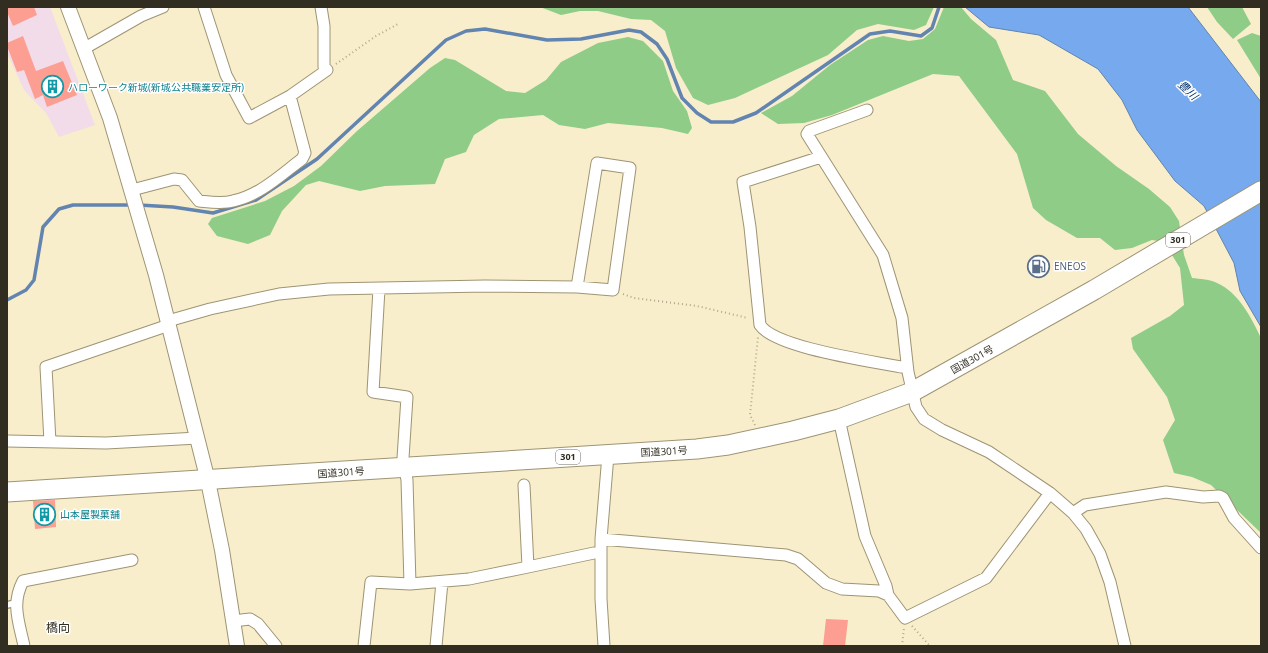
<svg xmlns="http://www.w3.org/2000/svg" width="1268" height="653" font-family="'Open Sans','Noto Sans JP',sans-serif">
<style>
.commercial{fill:#f3dce9}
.forest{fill:#8ecc88}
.water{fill:#77a9ee;stroke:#6284b0}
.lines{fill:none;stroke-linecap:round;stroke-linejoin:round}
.stream{stroke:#6284b0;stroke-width:3.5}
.building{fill:#fc9e92}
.service-casing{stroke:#9e9474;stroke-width:8}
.minor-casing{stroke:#9e9474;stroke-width:13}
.tertiary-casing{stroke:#9e9474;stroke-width:16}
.trunk-casing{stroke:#9e9474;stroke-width:21}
.path{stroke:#b0a98e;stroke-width:2;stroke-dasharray:1 3;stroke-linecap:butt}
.service{stroke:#fff;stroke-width:5.5}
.minor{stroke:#fff;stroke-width:11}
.tertiary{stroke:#fff;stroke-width:14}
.trunk{stroke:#fff;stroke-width:19}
.labels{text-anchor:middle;stroke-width:3;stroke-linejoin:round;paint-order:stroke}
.shield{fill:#fff;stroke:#6f6c63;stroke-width:1}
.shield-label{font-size:9px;font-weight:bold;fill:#312d20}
.culture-label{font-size:10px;fill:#0d838f;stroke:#fff;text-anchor:start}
.service-label{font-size:10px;fill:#4e5e75;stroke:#fff;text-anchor:start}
.street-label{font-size:10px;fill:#312d20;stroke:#fff}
.water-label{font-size:11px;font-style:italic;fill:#002f6a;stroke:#fff}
.quarter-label{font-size:12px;fill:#312d20;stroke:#fff}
</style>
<rect width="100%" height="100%" fill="#f8eecb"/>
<path class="commercial" d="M7,7h43l45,118 -36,12 -13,-24 -22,-23 -17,-37z"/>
<path class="forest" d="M540,7h394l-8,18 -12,5 -36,-6 -21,6 -29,25 -93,43 -27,7 -15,-7 -17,-30 -11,-37 -14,-11 -20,-1 -33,-8h-18l-19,4z
M944,7h17l10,12 25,21 17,40 32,11 33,43 38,32 33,23 21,18 9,14 5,34 8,23c8,1 18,1 25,5 22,10 34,34 44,55v195l-50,-48 -19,-8 -18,-4 -11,-33 12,-20 -8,-23 -34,-48 -2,-11 39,-22 14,-11 -4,-37 -16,-26 -12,-2 -20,8 -17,2 -15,-12h-23l-31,-18 -13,-12 -16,-54 -58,-78 -26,-2 -101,41 -28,8 -26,1 -17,-11 31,-17 38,-31 38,-25 15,-4 26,5 14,-2 12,-10z
M1207,7h35l9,17 -18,15 -16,-17z
M1252,33l9,3v43l-24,-39z
M628,37l15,4 20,20 10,30 14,20 5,17 -4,6 -26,-6 -54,-5 -23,6 -26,-4 -16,-10 -44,4 -25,16 -8,17 -21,7 -10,25 -50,2 -25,5 -41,-10 -13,4 -24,26 -12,24 -22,9 -31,-8 -9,-12 4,-6 53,-17 29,-15 27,-20 36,-35 73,-63 15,-10 10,2 51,31 19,2 21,-13 15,-18 37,-19z"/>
<path class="water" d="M965,7h223l73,95v225l-21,-36 -6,-28 -30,-57 -29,-25 -38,-51 -15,-30 -24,-31 -59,-34 -50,-8z"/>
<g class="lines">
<path class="stream" d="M139,205l34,2 40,6 43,-13 61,-41 129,-119 20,-9 19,-2 62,11 34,-1 48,-9 12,2 16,12 10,15 15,39 15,15 14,9h22l23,-9 114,-79 20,-3 31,5 11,-8 7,-21
M7,300l19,-10 8,-10 9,-53 16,-18 14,-4h59"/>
</g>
<path class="building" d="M7,7h27l3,8 -24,11 -6,-14z
M23,36l13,35 27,-10 14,34 -30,12 -4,-12 -8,4 -11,-29 -7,2 -10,-26v-3z
M55,500l1,27 -21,2 -2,-28z
M826,619l22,1 -3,26h-22z"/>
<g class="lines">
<defs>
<path id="service" d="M7,605l8,-2"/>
<path id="minor" d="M204,7l22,68 23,43 41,-22 37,-26 -3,-3v-41l-3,-19
M85,48l56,-32 22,-9
M867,110l-58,21 -2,3 76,121 19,63 6,54 8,35 8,12 18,11 47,22 61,41 23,20 13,16 14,25 10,28 15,64
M821,157l-78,25 7,45 10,98c15,23 112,36 141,42h6
M132,190l42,-11 8,1 17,21c11,1 23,3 34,0 26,-5 49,-27 69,-42l3,-6 -15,-57
M379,289l-6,103 34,5 -4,61 4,22 3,104
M168,321l42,-12 69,-15 50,-5 156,-3 92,1 36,3 17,-122 -33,-5 -20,124
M839,419l26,117 21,50 2,9 17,23 81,-40 64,-85
M7,441l99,2 92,-5
M50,442l-4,-75 123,-42
M524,485l4,82 66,-14h7
M1073,513l12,-8 81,-13 37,5 16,-1 4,2 11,20 27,30
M601,539l185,16 12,4 28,24 16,6 37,2 9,4
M233,621l17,-2 8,5 18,22
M24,646c-5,-24 -13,-42 -1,-65l109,-21
M364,646l7,-64 39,2 59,-5 59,-12
M436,646l6,-64
M604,646l-3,-47v-60l7,-84"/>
<path id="tertiary" d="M68,7l42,111 46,157 52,206 14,69 15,96"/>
<path id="trunk" d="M7,492l690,-43 31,-4 65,-14 46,-12 73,-27 182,-102 167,-99"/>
</defs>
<use href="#service" class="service-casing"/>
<use href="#minor" class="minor-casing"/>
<use href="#tertiary" class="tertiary-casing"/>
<use href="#trunk" class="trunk-casing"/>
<path class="path" d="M336,64l40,-28 22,-12
M623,294l11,4 63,8 51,12
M755,425l-5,-10 8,-78
M912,626l18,20
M902,646l2,-18"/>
<use href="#service" class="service"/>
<use href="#minor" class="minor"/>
<use href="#tertiary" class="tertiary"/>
<use href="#trunk" class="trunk"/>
</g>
<defs>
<symbol id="building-ring" viewBox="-11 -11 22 22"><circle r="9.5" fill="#fff" stroke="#0f9aa8" stroke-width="1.5"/><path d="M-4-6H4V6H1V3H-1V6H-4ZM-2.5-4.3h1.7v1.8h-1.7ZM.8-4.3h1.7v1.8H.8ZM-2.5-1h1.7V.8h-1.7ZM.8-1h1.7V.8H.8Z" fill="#0f9aa8"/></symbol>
<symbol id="fuel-ring" viewBox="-11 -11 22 22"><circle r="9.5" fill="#fff" stroke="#5c6f8a" stroke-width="1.5"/><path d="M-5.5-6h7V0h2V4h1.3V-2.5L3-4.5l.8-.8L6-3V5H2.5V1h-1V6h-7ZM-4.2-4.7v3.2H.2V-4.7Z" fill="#5c6f8a"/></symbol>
</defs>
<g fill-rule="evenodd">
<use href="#building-ring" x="40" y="74" width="25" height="25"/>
<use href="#fuel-ring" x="1026" y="254" width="25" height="25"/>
<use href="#building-ring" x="32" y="502" width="25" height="25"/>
</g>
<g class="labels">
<g class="shield">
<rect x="1166" y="233" width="24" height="14" rx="3"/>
<rect x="556" y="450" width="24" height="14" rx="3"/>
</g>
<g class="shield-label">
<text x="1178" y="243">301</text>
<text x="568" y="460">301</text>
</g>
<g class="culture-label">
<text x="68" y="91">ハローワーク新城(新城公共職業安定所)</text>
<text x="60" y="518">山本屋製菓舗</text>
</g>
<g class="service-label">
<text x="1054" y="270">ENEOS</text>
</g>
<g class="street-label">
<text transform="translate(972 359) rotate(-29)" y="4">国道301号</text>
<text transform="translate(664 451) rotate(-3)" y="4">国道301号</text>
<text transform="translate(341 472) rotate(-4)" y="4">国道301号</text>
</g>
<g class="water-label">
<text transform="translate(1188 90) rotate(44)" y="4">豊川</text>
</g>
<g class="quarter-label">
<text x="58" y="632">橋向</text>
</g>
</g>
<rect width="1268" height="653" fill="none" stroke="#312d20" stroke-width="16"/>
</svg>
